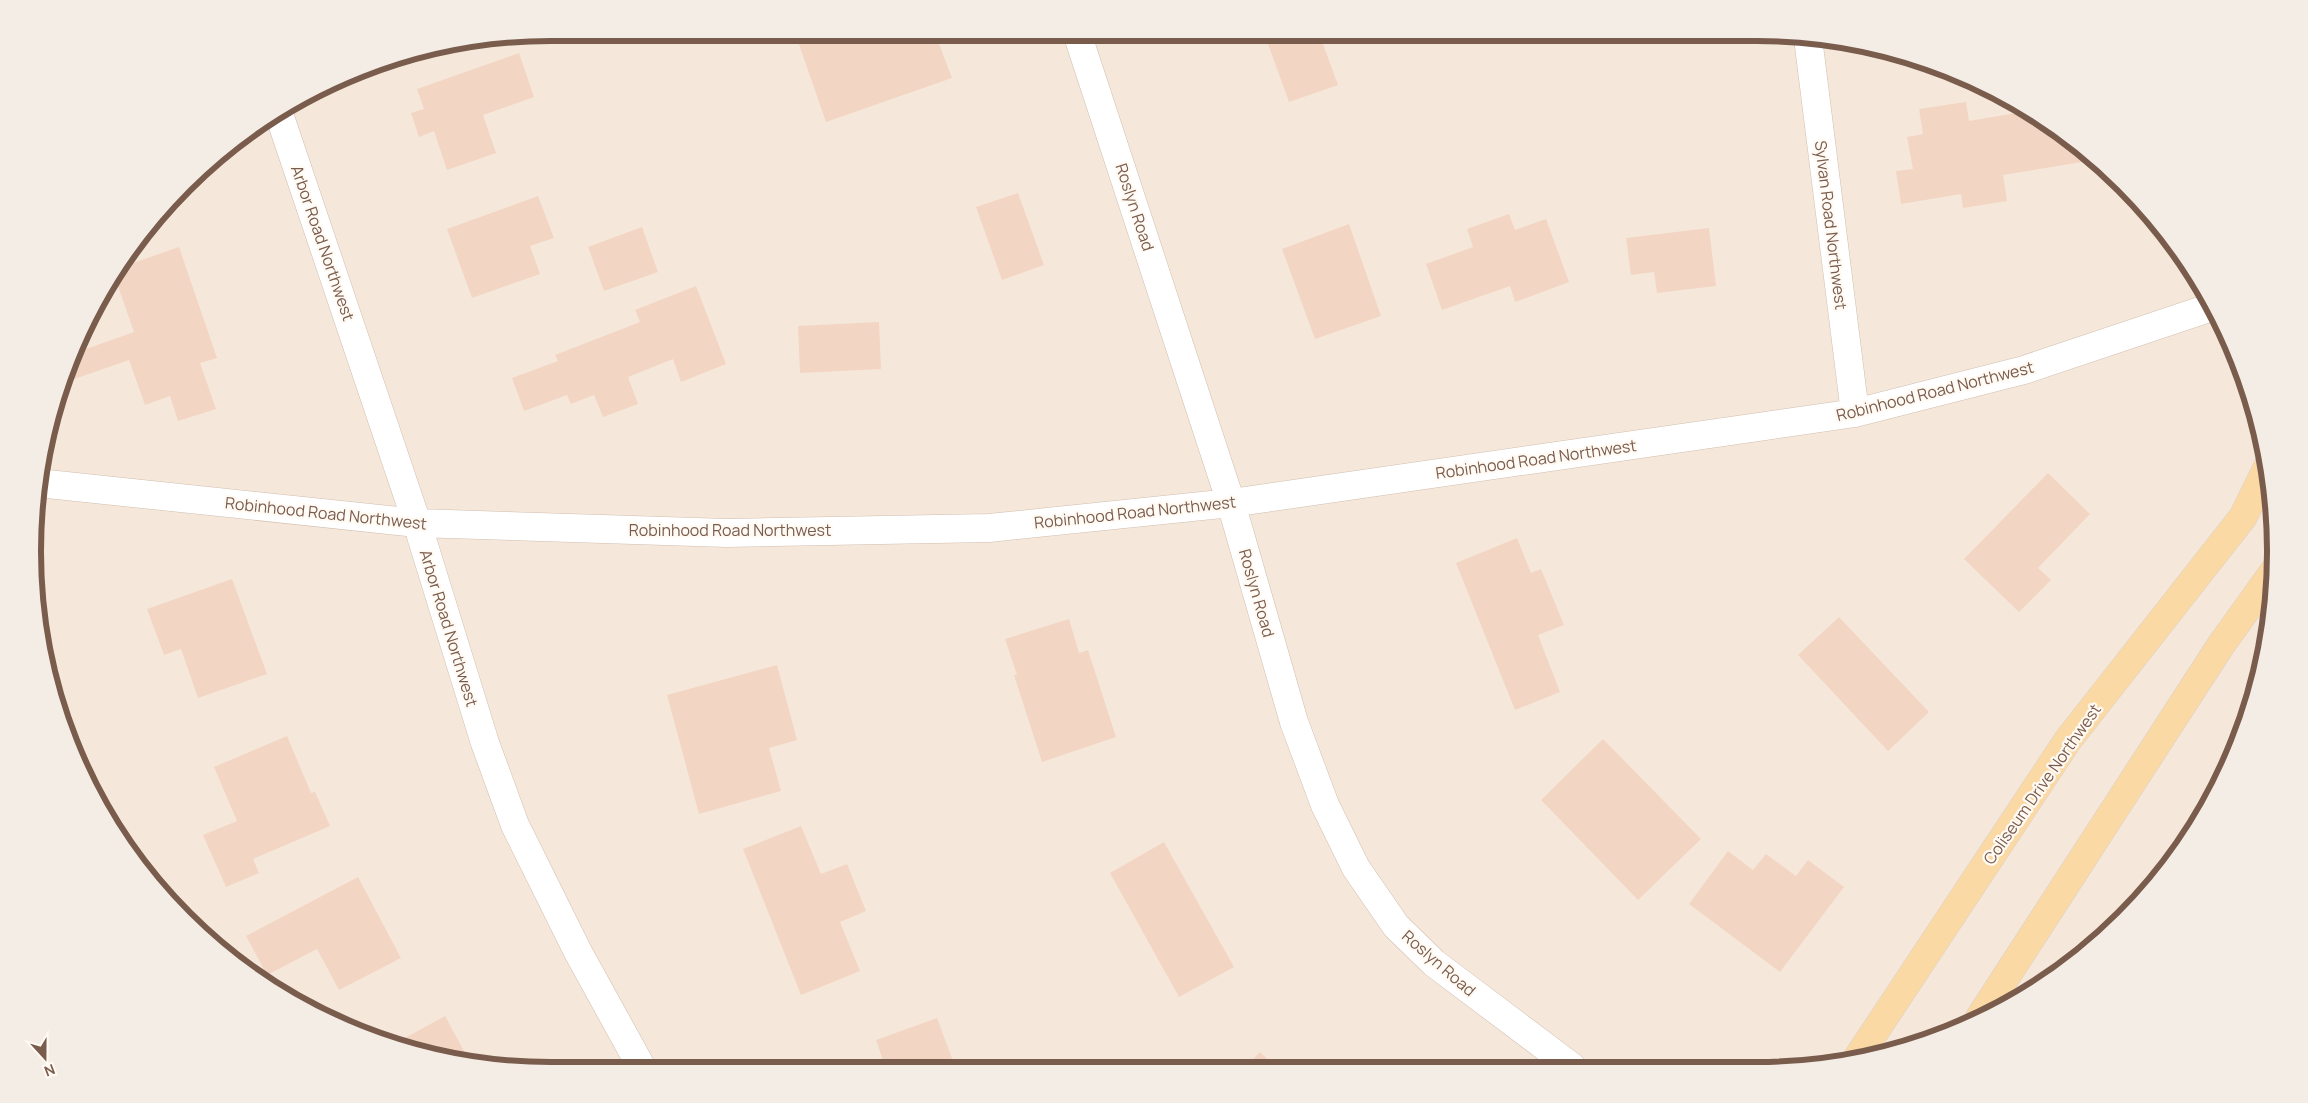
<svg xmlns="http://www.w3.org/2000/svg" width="2308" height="1103" font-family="Manrope,sans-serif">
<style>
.residential{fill:#f5e8da}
.building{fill:#f3d5c3}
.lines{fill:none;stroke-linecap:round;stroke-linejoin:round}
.minor-casing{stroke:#d1beb0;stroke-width:29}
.major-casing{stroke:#dad1cd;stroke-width:29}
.minor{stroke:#fff;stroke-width:28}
.major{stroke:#fbd9a5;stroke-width:28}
.labels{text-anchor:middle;stroke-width:4.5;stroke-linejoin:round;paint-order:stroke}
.street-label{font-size:16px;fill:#7a5c4d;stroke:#fffaf3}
.rim{fill:none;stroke:#7a5c4d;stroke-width:6}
</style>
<rect width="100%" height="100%" fill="#fdf6ec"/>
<path class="residential" d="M551,33h1206l101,10 97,29 90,48 79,65 64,78 48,90 30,98 9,101 -10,101 -29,97 -68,117 -95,96 -118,68 -130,35 -1274,4 -101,-10 -97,-29 -90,-48 -78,-64 -45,-52 -54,-86 -36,-95 -13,-67 -3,-101 9,-68 29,-97 30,-61 59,-82 74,-70 57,-38 92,-42 67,-18z"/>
<path class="building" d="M795,33h140l17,45 -126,44z
M1264,33h55l19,52 -49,17z
M519,53l15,44 -51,18 13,38 -49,17 -13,-39 -15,6 -8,-24 13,-4 -7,-20z
M1966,102l3,19 59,-10 17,9 49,40 -91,15 4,26 -44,7 -2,-14 -60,10 -5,-33 17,-2 -6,-32 16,-3 -4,-25z
M1018,193l26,72 -42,15 -26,-73z
M538,196l16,42 -24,8 10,28 -68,24 -25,-69z
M1509,214l6,16 31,-11 23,63 -54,20 -5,-16 -68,24 -16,-46 47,-17 -6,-18z
M1349,224l32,92 -66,23 -33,-90z
M642,227l16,45 -54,19 -16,-44z
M1709,228l7,58 -59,7 -3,-21 -23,3 -5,-37z
M179,247l38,111 -17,5 16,46 -38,12 -8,-25 -25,9 -16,-45 -66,23 9,-29 62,-22 -20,-57 5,-7z
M696,286l30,78 -45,18 -8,-23 -45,18 10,27 -35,13 -9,-22 -23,9 -4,-9 -43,16 -12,-33 46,-17 -3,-6 85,-33 -5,-12z
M879,322l2,47 -81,4 -2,-47z
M2048,473l42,41 -52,54 13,12 -32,32 -55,-53z
M1517,538l14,35 10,-4 23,56 -26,10 22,57 -45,18 -59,-147z
M232,579l35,95 -69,24 -17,-49 -17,6 -17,-46z
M1839,617l90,95 -41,39 -90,-96z
M1069,619l10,34 9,-3 28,87 -74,25 -28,-87h3l-12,-36z
M777,665l20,75 -28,8 12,43 -82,23 -32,-119z
M287,736l24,57 4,-1 15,34 -77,33 6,14 -33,14 -23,-52 34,-14 -23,-54z
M1603,739l98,100 -63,61 -97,-100z
M801,826l20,48 26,-10 19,47 -26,11 20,49 -59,24 -58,-146z
M1164,842l70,125 -55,30 -69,-124z
M1728,851l25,19 13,-16 30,22 12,-16 36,27 -64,85 -91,-68z
M358,877l43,81 -62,32 -22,-41 -50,26 -21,-39z
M445,1016l25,46 -20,-2 -56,-16z
M937,1018l19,51h-70l-10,-29z
M1260,1052l17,16h-33z"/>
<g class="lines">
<defs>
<path id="minor" d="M1077,33l154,470 63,219 31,83 31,63 40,58 38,37 138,104
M1808,38l47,375
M278,111l139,412 68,220 30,82 63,127 65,118
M38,483l379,40 310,10 262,-5 242,-25 624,-90 169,-43 188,-63"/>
<path id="major" d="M1980,1017l241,-372 53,-74
M1858,1057l210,-317 175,-223 24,-49"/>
</defs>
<use href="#minor" class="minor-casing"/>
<use href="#major" class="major-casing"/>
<use href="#minor" class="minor"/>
<use href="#major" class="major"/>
</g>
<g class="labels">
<g class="street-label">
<text transform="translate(1135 207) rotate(72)" y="6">Roslyn Road</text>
<text transform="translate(1831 225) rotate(83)" y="6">Sylvan Road Northwest</text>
<text transform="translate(323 243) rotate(71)" y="6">Arbor Road Northwest</text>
<text transform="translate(1935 391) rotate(-14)" y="6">Robinhood Road Northwest</text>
<text transform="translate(1536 459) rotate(-8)" y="6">Robinhood Road Northwest</text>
<text transform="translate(1135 512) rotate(-6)" y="6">Robinhood Road Northwest</text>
<text transform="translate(326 513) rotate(6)" y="6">Robinhood Road Northwest</text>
<text x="730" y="536">Robinhood Road Northwest</text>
<text transform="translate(1257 593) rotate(74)" y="6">Roslyn Road</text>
<text transform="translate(449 628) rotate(73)" y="6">Arbor Road Northwest</text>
<text transform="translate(2042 784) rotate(-55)" y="6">Coliseum Drive Northwest</text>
<text transform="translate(1439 963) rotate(41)" y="6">Roslyn Road</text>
</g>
</g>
<path d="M0 0H2308V1103H0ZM551 41H1757A510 510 0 0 1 2267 551V552A510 510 0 0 1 1757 1062H551A510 510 0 0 1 41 552V551A510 510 0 0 1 551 41Z" fill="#f4ede6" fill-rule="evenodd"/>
<path class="rim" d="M551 41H1757A510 510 0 0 1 2267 551V552A510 510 0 0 1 1757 1062H551A510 510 0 0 1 41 552V551A510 510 0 0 1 551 41Z"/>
<g transform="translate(45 1058) rotate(159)" stroke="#fffaf3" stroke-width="4" paint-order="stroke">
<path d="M0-4L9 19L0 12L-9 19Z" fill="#7a5c4d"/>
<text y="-8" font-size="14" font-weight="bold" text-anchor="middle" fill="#7a5c4d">N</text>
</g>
</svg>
